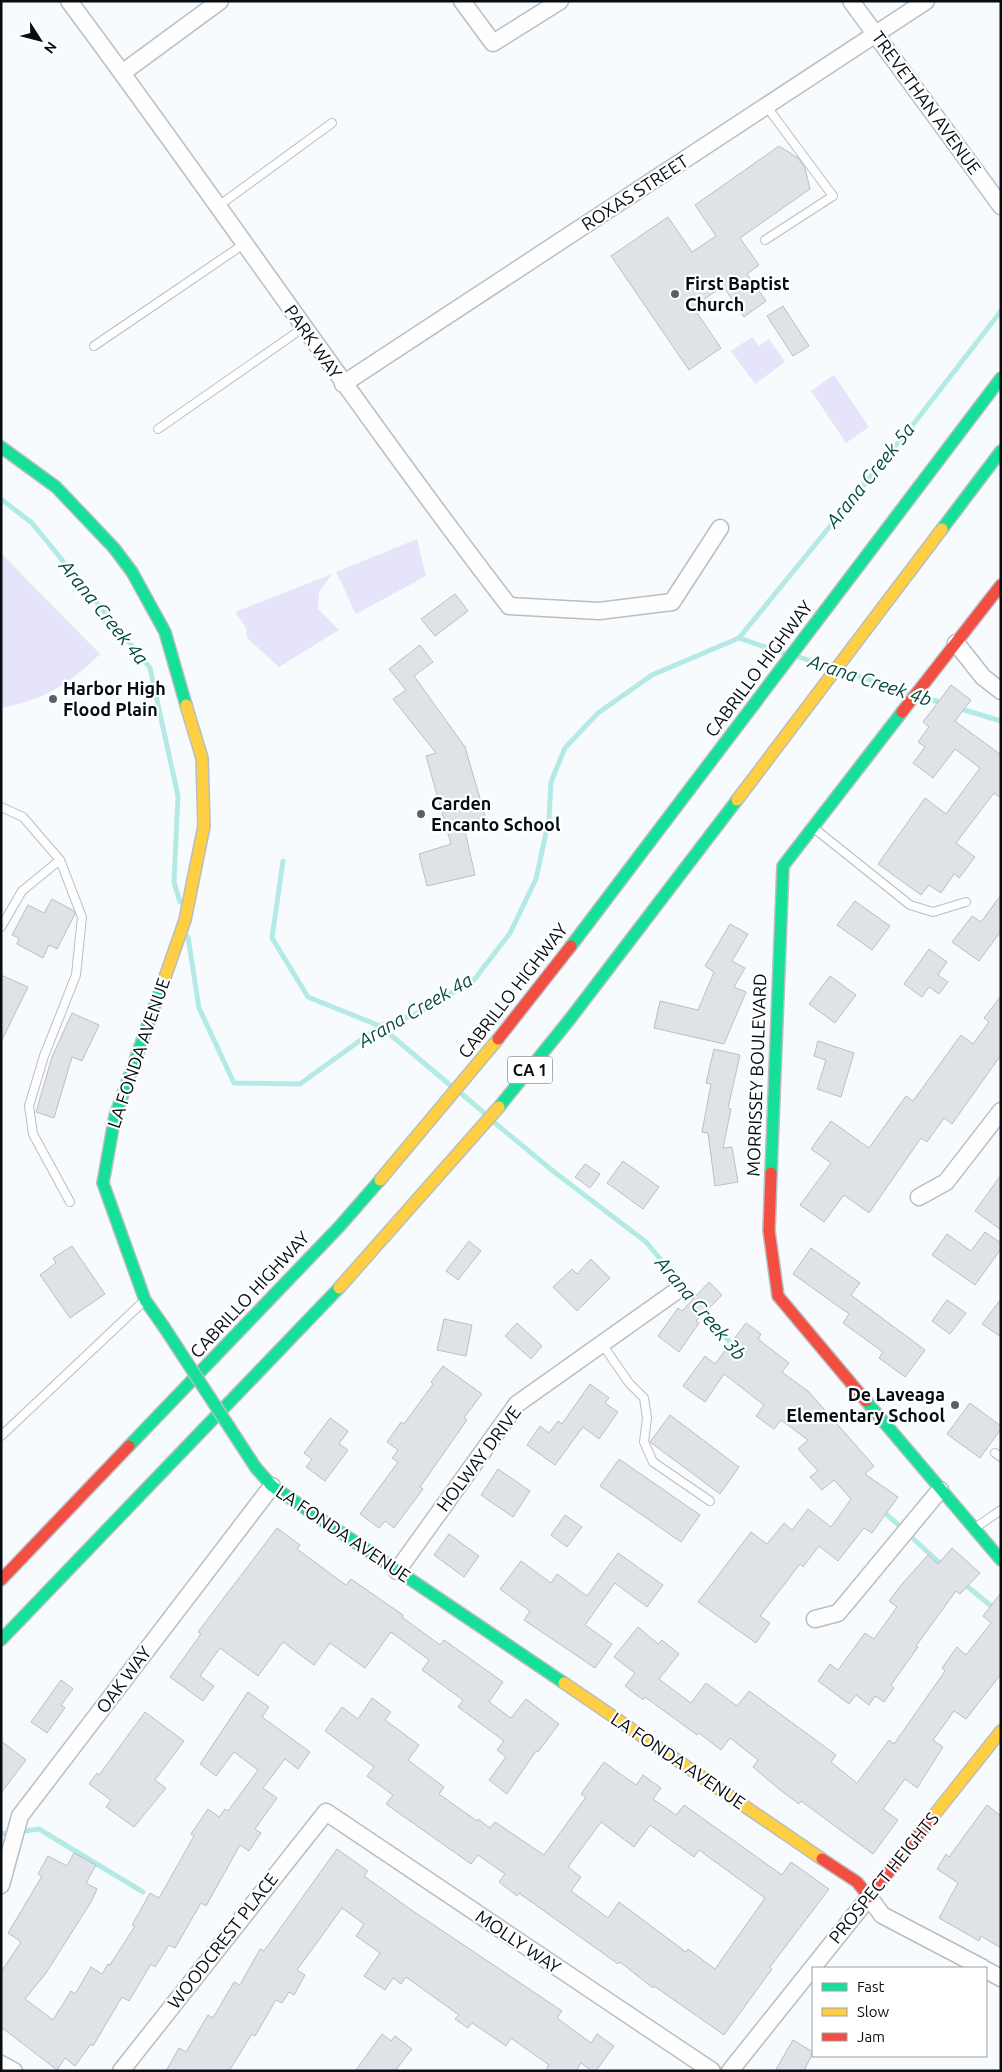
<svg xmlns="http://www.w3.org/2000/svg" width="1002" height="2072" font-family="Ubuntu,sans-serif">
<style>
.green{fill:#e5e4fa}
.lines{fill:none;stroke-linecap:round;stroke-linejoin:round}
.stream{stroke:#b4eae5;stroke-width:5}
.building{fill:#dfe3e8;stroke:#bbbec3;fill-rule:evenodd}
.lane-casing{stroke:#b8bec2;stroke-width:10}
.street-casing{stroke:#b8bec2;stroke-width:19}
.fast-casing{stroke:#b8bec2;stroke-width:14}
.slow-casing{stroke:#b8bec2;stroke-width:14}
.jam-casing{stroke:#b8bec2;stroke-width:14}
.lane{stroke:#fefeff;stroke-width:8}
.street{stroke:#fefeff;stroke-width:16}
.fast{stroke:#16e098;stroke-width:11}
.slow{stroke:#ffcf43;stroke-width:11}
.jam{stroke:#f24e42;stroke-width:11}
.fast-bridge-casing{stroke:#b8bec2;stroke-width:14;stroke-linecap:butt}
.fast-bridge{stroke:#16e098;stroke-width:11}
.poi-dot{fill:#5a6065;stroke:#fff;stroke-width:2}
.labels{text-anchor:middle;stroke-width:4.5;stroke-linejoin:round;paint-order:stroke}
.shield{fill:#fff;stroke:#50565a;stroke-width:1}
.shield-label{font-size:16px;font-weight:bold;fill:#050d13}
.street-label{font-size:18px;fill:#050d13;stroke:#fff}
.poi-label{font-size:18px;font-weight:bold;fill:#050d13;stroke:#fff;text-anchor:start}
.water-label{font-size:19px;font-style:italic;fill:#024a45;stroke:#fff}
</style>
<rect width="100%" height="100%" fill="#f8fbfd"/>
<path class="green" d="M752,337l7,9 10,-7 16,23 -30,22 -24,-33z
M834,375l35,52 -23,16 -35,-52z
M417,539l9,37 -70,38 -20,-42z
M1,553l99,101c-31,30 -56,46 -99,54z
M332,574l-13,18 -1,17 21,21 -60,37 -32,-29 -1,-10 -11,-16z"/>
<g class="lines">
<path class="stream" d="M1,499l31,24 118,145 28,128 -4,86 6,20
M739,638l176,-216 86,-111
M739,638l44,15
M799,657l27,9
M844,672l66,20
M923,697l20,6
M958,708l43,13
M283,861l-11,77 36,59 72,29 70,59
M188,937l11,71 35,75 66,1 80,-58 34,-11 60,-35 36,-47 26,-54 13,-60 2,-37 14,-34 33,-35 54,-38 87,-37
M463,1095l20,17
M495,1123l58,48 93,71 88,105
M882,1510l62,57
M962,1582l34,28
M1,1834l38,-5 104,63"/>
</g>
<path class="building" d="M779,146l19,12 7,10 5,21 -70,49 19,27 -12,9 19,27 -22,16 -21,-31 -30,21 28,41 -32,22 -78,-114 57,-39 24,35 24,-16 -21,-31z
M783,306l26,40 -16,10 -26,-40z
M455,594l13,17 -33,25 -14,-17z
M420,645l13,17 -19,14 51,71 23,79 -23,5 10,44 -48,11 -8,-32 32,-10 -25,-88 10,-3 -43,-54 13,-9 -17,-21z
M951,685l20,15 -16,21 46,34v43l-7,-5 -38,50 19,14 -16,21 -5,-4 -13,19 -12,-8 -8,10 -43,-31 47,-66 21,16 34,-46 -25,-19 -22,29 -20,-15 12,-16 -7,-5 11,-15 -6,-5z
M1001,895v36l-22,30 -27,-19 20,-26 9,6z
M52,899l22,12 1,3 -18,35 -8,-4 -6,13 -26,-14 2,-6 -7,-3 16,-30 16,8z
M855,901l35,25 -18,24 -35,-25z
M730,924l18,10 -16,27 13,7 -11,19 12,5 -22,52 -70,-16 6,-27 38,9 16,-38 -9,-6z
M929,949l18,13 -9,13 10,7 -9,12 -10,-7 -7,10 -18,-13z
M1,975l27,12 -27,55z
M830,976l26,19 -21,28 -26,-19z
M1001,996v59l-49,69 -8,-6 -17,24 -6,-4 -52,75 -25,-18 -20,27 -24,-17 31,-42 -20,-14 20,-28 38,27 37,-52 7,5 48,-66 12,9 16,-22 -5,-4z
M72,1013l27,12 -17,36 -10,-4 -18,61 -18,-6 16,-55z
M818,1041l36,12 -13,44 -24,-8 9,-29 -12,-4z
M714,1049l26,6 -12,53 3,1 -8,39 9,-1 6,35 -23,4 -7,-53 -6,-1 9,-48 -5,-1z
M623,1161l36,26 -16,22 -36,-26z
M585,1164l15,10 -10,14 -15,-11z
M1001,1175v55l-26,-19z
M985,1232l16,11v6l-26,36 -43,-30 15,-21 24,17z
M469,1241l12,10 -23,29 -12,-9z
M72,1246l33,48 -35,24 -30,-43 16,-12 -3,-5z
M811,1248l49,35 -9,12 74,55 -20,27 -26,-19 4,-6 -40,-29 6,-9 -56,-40z
M591,1259l19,19 -33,33 -24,-24 19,-18 5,5z
M709,1282l13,13 -26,26 3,2 -20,29 -21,-16 20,-28 4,3z
M1001,1299v38l-19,-13z
M947,1300l19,13 -16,21 -18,-13z
M444,1319l28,6 -6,31 -29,-6z
M517,1323l25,23 -11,13 -26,-23z
M746,1323l15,11 -3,5 31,24 -7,9 27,20 65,74 -9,8 33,23 -26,36 -8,-5 -26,33 -19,-15 -16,21 -3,-3 -40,52 10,7 -14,20 -58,-41 53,-70 16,12 17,-21 8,7 16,-21 23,18 20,-28 -17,-19 -12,10 -12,-13 8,-6 -20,-22 10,-9 -27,-20 -7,9 -18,-13 8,-11 -40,-31 -19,28 -22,-16 22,-30 10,8z
M443,1366l39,28 -18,24 3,2 -47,67 3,2 -29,39 -9,-7 -6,7 -19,-14 38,-52 -6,-4 6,-8 -11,-8 14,-20 3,2 29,-40 -2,-2z
M590,1384l19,14 -4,5 13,9 -19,27 -16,-12 -28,38 -28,-20 13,-19 9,7 9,-12 4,3z
M970,1403l31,23v3l-21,29 -33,-24z
M670,1415l69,52 -19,27 -70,-52z
M330,1418l18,13 -9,13 9,6 -23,31 -19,-14 6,-8 -8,-6z
M619,1459l81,56 -19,27 -81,-56z
M498,1469l32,22 -17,26 -32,-22z
M565,1515l17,12 -15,20 -16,-12z
M277,1528l23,17 -3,4 49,36 5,-6 52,36 -1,2 38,28 4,-5 59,42 -14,20 22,16 15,-19 33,25 -21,28 -2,-1 -29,43 -18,-14 17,-23 -9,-7 7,-9 -46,-34 5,-7 -41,-30 7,-10 -38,-28 -26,36 -35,-25 -16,22 -31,-23 -25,34 -38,-28 -20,28 14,10 -11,15 -33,-24 31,-43 -3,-2z
M449,1534l30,22 -15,21 -30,-22z
M952,1548l28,25 -20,21 -4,-3 -40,55 2,1 -27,38 3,3 -10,14 -9,-6 -6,9 -13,-10 -7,9 -31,-23 12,-17 8,6 27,-37 9,6 23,-32 -8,-6 13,-17 26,-29 10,9z
M618,1553l45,32 -16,22 -32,-24 -30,42 27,19 -17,24 -71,-48 6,-9 -30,-22 21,-28 30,22 6,-9 30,22z
M1001,1593v81l-35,45 -12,-8 -21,29 10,7 -26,41 -12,-9 -22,30 15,11 -25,34 -72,-53 -2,3 -20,-15 -26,-22 5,-7 -28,-22 -9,12 -22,-17 -2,2 -52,-38 -2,3 -18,-14 10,-13 -21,-16 24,-30 20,17 4,-4 17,14 -20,25 32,24 15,-20 31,23 12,-15 87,64 -5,7 26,21 32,-43 5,4 51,-73 -3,-3 15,-21 9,8 25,-32 -8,-7z
M61,1680l12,9 -12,16 4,3 -18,25 -16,-11z
M248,1692l21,15 -7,10 48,35 -12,17 -13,-10 -22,29 14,10 -22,31 6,4 -12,18 -9,-6 -34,61 -5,-3 -26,45 -6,-3 -14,22 -4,-3 -22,37 -7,-4 -29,49 -2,-2 -16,22 -10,-8 -8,12 -56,-43v-55l20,-30 -13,-9 34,-57 -4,-2 10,-18 19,10 7,-13 22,12 -10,18 11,6 -6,13 -45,71 -21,26 28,21 18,-29 4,3 16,-27 11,7 6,-10 2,1 25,-39 -3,-1 18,-32 9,5 35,-62 -3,-2 17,-25 11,8 6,-8 3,2 30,-41 -24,-18 -18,24 -16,-12z
M372,1698l19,14 -6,8 34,25 -11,15 36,27 -5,7 38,27 1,-2 12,9 5,-6 49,33 42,-58 -5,-3 23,-32 32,23 7,-10 18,13 -8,11 23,16 8,-10 98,70 9,-13 38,27 -59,78 2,2 -48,66 -70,-49 -1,2 -33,-26 -2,2 -99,-71 -2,3 -18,-14 6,-8 -27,-19 -7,9 -85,-60 7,-9 -26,-19 7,-9 -49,-36 17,-24 16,12zM601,1822l33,25 16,-22 44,32 5,-7 66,48 -50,71 -27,-20 -2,3 -67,-50 -11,16 -37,-27 10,-14 -13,-10z
M145,1712l39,29 -29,39 11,8 -32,39 -28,-20 5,-7 -22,-16 8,-11 2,2z
M1,1741l25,19 -25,33z
M987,1805l14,11v132l-20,-12 -2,5 -40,-23 19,-35 -21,-14 9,-15 3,3z
M337,1849l31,22 -4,5 46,33 152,102 -5,7 34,25 6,-9 17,12 -18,25h-5l-10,-8 -5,8h-31l4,-6 -38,-27 -5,8 -34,-23 -4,5 -13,-9 4,-4 -53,-38 -5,7 -8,-6 -8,12 -21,-14 16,-23 -24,-17 8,-12 -22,-16 -45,62 8,5 -11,20 -5,-3 -7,11 -6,-3 -21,36 -3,-2 -23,37h-63l13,-23 7,4 22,-37 5,3 21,-36 6,3 20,-36 4,2z
M382,2034l9,7 4,-5 17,13 -17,22h-40z
M793,2040l20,12 -9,19h-29z"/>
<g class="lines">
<defs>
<path id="lane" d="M217,207l115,-84
M765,240l68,-44 -66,-89
M94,346l150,-102
M158,429l145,-101
M1,807l22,10 37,43 22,57 -6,58 -32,81 -15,50 4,28 37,68
M815,829l95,76 23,7 33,-10
M1,927l21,-36 38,-31
M602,1344l27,39 15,15 3,20 -3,24 9,20 57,39
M1,1436l143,-135
M995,1453l6,4
M975,1528l26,-18"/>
<path id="street" d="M69,1c149,200 288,407 440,605l90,5 73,-9 48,-74
M462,1l31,42 67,-42
M851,1l150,205
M122,73l98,-72
M343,384l583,-383
M956,643l27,34 18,14
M919,1197l27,-15 55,-71
M397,1571l120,-167 158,-112
M815,1619l23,-6 102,-123
M1,1885l19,-69 252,-330
M986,1970l15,8
M1,2064l13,7
M121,2071l205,-259 386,259
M730,2071l139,-174 13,18 101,53"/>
<path id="fast" d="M1,447l55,40 58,61 18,24 33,60 21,73
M942,529l59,-78
M571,946l430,-568
M164,980l-49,136 -12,67 42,117 19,27
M499,1107l71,-88 167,-219
M771,1173l12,-307 119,-154
M866,1401l135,159
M129,1446l210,-219 41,-47
M256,1468l16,18 292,197
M1,1640l338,-352"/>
<path id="slow" d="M737,800l205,-271
M164,980l21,-60 19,-94 -2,-68 -16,-53
M380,1180l118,-141
M339,1288l160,-181
M564,1683l258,176
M931,1819l70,-88"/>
<path id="jam" d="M902,712l99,-127
M498,1039l73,-93
M771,1173l-2,58 9,65 88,105
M1,1580l128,-134
M822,1859l35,23 12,15 62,-78"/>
</defs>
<use href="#lane" class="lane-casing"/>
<use href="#street" class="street-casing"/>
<use href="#fast" class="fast-casing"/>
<use href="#slow" class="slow-casing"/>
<use href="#jam" class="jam-casing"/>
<use href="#lane" class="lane"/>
<use href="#street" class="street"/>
<use href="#fast" class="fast"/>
<use href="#slow" class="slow"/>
<use href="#jam" class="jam"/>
<defs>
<path id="fast-bridge" d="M164,1327l92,141"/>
</defs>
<use href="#fast-bridge" class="fast-bridge-casing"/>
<use href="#fast-bridge" class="fast-bridge"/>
</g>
<g class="poi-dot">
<circle cx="675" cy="294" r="5"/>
<circle cx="53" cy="699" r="5"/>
<circle cx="421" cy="814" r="5"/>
<circle cx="955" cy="1405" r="5"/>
</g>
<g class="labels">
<rect class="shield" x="507.5" y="1056.5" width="45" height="27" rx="4"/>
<g class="shield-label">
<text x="530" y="1076">CA 1</text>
</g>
<g class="street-label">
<text transform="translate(926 103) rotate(54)" y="6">TREVETHAN AVENUE</text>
<text transform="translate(635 193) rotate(-33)" y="6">ROXAS STREET</text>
<text transform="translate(313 342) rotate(55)" y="6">PARK WAY</text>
<text transform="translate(759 669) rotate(-53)" y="6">CABRILLO HIGHWAY</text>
<text transform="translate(513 991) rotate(-52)" y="6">CABRILLO HIGHWAY</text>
<text transform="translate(139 1053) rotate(-71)" y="6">LA FONDA AVENUE</text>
<text transform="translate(757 1075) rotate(-88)" y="6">MORRISSEY BOULEVARD</text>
<text transform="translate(250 1295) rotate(-47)" y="6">CABRILLO HIGHWAY</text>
<text transform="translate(479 1459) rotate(-53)" y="6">HOLWAY DRIVE</text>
<text transform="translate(343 1534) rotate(34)" y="6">LA FONDA AVENUE</text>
<text transform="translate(124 1680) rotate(-53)" y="6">OAK WAY</text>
<text transform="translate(678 1761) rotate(34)" y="6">LA FONDA AVENUE</text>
<text transform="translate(884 1878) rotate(-51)" y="6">PROSPECT HEIGHTS</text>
<text transform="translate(223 1941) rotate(-52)" y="6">WOODCREST PLACE</text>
<text transform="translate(518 1942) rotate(34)" y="6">MOLLY WAY</text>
</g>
<g class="poi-label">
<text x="685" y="290">First Baptist<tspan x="685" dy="21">Church</tspan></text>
<text x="63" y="695">Harbor High<tspan x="63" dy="21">Flood Plain</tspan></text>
<text x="431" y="810">Carden<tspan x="431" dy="21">Encanto School</tspan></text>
<text x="945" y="1401" text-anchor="end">De Laveaga<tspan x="945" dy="21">Elementary School</tspan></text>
</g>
<g class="water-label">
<text transform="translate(870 475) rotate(-51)" y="7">Arana Creek 5a</text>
<text transform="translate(104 612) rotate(51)" y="7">Arana Creek 4a</text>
<text transform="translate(870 680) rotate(18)" y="7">Arana Creek 4b</text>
<text transform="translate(415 1010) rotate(-30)" y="7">Arana Creek 4a</text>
<text transform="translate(701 1308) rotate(50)" y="7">Arana Creek 3b</text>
</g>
</g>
<rect width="1002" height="2072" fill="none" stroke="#050d13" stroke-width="5"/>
<rect x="812" y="1967" width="175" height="90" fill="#ffffff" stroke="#9b9ea1"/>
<rect x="822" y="1983" width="25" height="8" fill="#16e098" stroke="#9b9ea1"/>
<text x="857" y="1992" font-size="15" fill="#050d13">Fast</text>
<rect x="822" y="2008" width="25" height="8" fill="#ffcf43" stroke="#9b9ea1"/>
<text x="857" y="2017" font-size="15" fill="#050d13">Slow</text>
<rect x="822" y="2033" width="25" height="8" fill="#f24e42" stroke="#9b9ea1"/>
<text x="857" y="2042" font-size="15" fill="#050d13">Jam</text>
<g transform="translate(40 40) rotate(126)" stroke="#ffffff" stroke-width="4" paint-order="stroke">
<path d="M0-4L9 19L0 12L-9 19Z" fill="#050d13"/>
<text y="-8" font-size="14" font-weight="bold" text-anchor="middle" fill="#050d13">N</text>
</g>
</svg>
